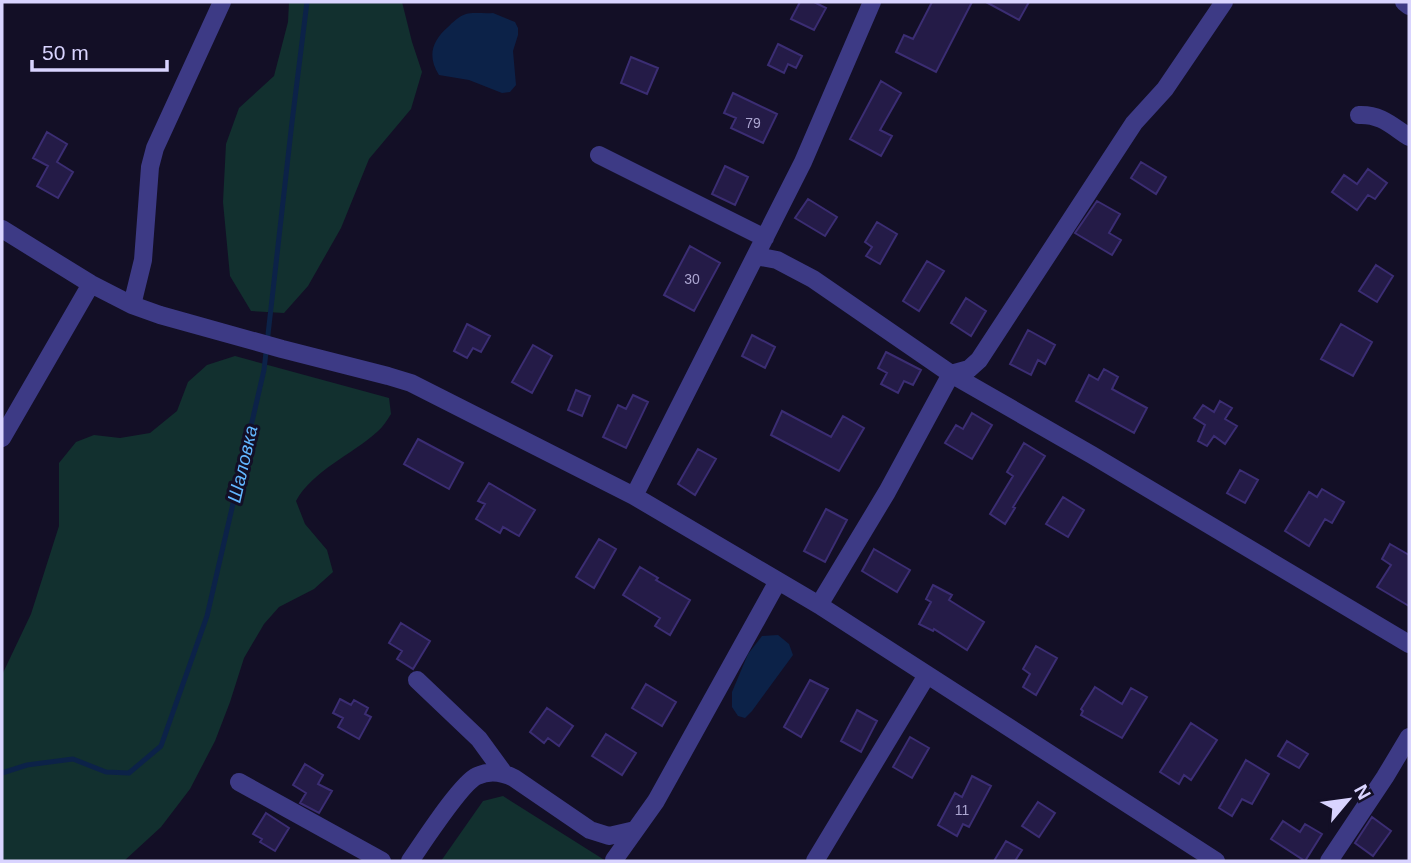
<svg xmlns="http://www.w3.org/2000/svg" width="1411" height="863" font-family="Helvetica,sans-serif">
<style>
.green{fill:#12302f}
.water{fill:#0c2248}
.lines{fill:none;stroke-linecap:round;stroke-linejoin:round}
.stream{stroke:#0c2248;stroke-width:5}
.building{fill:#241b47;stroke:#3b2d73;stroke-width:2}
.minor{stroke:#3d3a85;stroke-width:18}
.labels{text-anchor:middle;stroke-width:6;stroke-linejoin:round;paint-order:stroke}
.number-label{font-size:14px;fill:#aca6d1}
.water-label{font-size:19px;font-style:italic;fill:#62b6ff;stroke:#130f26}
</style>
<rect width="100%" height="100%" fill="#130f26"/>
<path class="green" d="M289,2h113l10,40 10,30 -11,37 -42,50 -28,69 -33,58 -24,27 -33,-2 -21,-35 -7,-74 3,-58 13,-36 35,-32 14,-54z
M235,356l154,42 2,16c-4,6 -8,13 -14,18 -24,22 -65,39 -81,69l9,23 22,26 6,22 -19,17 -35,18 -15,17 -20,34 -14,44 -15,39 -25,48 -29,38 -37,34h-122v-186l29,-61 28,-88v-63l17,-21 18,-7 26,3 30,-5 27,-22 11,-29 19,-17z
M503,796l103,65h-165l42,-60z"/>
<path class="water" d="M493,13l22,9 3,6v7l-5,16 3,34 -6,7 -8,1 -33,-13 -30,-5c-12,-19 -7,-34 9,-48 4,-4 11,-11 18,-13 7,-2 19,0 27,-1z
M778,635l11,9 4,11 -41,56 -7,7 -7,-2 -6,-9v-15l16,-38 14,-18z"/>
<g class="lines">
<path class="stream" d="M2,773l25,-8 46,-6 33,13 23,1 32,-27 46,-130 57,-246 28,-248 15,-120"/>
</g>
<path class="building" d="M800,2h14l12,6 -12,22 -23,-11z
M932,2h40l-36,70 -40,-20 8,-17 9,4z
M986,2h43l-10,18z
M778,44l24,12 -6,12 -8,-4 -4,9 -16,-8z
M631,57l27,11 -11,26 -26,-11z
M881,81l20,12 -21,37 12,6 -11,20 -31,-17z
M733,93l44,21 -14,29 -32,-15 5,-10 -12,-5z
M47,132l20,12 -10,18 16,10 -15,26 -21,-12 11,-20 -15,-8z
M1141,162l25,15 -10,17 -25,-16z
M725,166l23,11 -13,28 -23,-11z
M1368,169l19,14 -12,16 -7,-4 -11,15 -25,-18 12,-17 13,9z
M808,199l29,18 -12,19 -30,-18z
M1097,201l23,13 -11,19 12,7 -9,15 -37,-22z
M877,222l20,12 -17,30 -14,-8 6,-9 -7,-5z
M690,246l30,17 -26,48 -30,-16z
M927,261l17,10 -25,40 -16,-10z
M1376,265l17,11 -16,26 -18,-11z
M966,298l20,13 -15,25 -20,-13z
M467,324l23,12 -9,16 -8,-4 -6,10 -13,-7z
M1341,324l31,18 -19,34 -32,-17z
M1028,330l27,15 -10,19 -7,-4 -7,15 -21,-11z
M752,335l23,12 -10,21 -23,-12z
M533,345l19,11 -20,37 -20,-11z
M886,352l35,18 -8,15 -9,-4 -6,12 -17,-9 6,-11 -9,-5z
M1104,369l14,8 -6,12 35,19 -13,25 -58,-32 13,-26 9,5z
M576,390l14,6 -8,20 -14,-6z
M633,395l15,7 -22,46 -23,-11 15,-32 8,4z
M1220,401l12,7 -7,11 12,7 -12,18 -11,-8 -7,10 -9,-5 7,-16 -11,-7 9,-13 11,7z
M782,411l49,26 12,-21 21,12 -25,43 -68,-36z
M972,413l20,12 -20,34 -27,-16 11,-18 7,4z
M418,439l45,24 -14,26 -45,-25z
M1024,443l21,13 -32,51 2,1 -10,16 -15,-10 23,-38 -6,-4z
M698,449l18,10 -21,36 -17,-11z
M1240,470l18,10 -13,23 -18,-10z
M489,483l46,27 -16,26 -16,-9 -3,6 -24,-14 9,-15 -7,-3z
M1322,489l22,13 -12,21 -7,-4 -16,27 -24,-15 24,-39 8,5z
M1063,497l21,13 -16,27 -22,-13z
M826,509l21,11 -22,42 -21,-11z
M599,539l17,10 -22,39 -18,-11z
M1390,544l19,11v51l-32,-19 14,-22 -9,-6z
M874,549l36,21 -13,22 -35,-21z
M640,567l18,11 -2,2 34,20 -20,35 -15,-9 5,-8 -37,-23z
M933,585l19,10 -3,5 35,22 -17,28 -33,-21 -1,2 -14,-7 12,-22 -5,-3z
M401,623l29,18 -17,28 -16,-10 5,-8 -13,-8z
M1036,646l21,12 -21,37 -13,-8 7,-13 -7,-5z
M810,680l18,9 -27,48 -17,-10z
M646,684l30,18 -14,24 -30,-18z
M1095,687l27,17 9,-16 16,9 -25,41 -41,-23 2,-4 -2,-2z
M340,699l11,6 3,-5 14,8 -3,6 6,3 -12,22 -21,-12 5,-9 -10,-5z
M547,708l26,18 -14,20 -11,-8 -4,5 -14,-11z
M857,710l20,11 -16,31 -20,-11z
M1191,723l26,17 -26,40 -7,-5 -5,9 -19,-12z
M606,734l30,19 -14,22 -30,-19z
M910,737l19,11 -17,30 -19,-11z
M1287,741l21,13 -9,14 -21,-12z
M1246,760l23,14 -17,30 -10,-5 -10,17 -13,-8z
M305,764l18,11 -5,9 14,7 -13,22 -19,-10 6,-10 -13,-8z
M972,776l19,10 -22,41 -6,-3 -6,12 -19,-11 17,-32 7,4z
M1038,802l17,11 -16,24 -17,-11z
M266,813l23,15 -14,23 -15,-9 2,-3 -9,-5z
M1372,817l19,14 -18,25 -18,-13z
M1283,821l17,11 5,-8 17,10 -17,27 -34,-22z
M1006,841l16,9 -7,11h-21z"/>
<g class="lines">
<path class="minor" d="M1404,2l5,4
M1359,115c22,-1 33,11 50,22
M599,155l166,83
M2,229l89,55 41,21 28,10 122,34 106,27 23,7 223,113 185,109 397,256
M756,256l21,4 36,19 138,95 141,81 317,189
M132,305l11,-45 7,-93 5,-19 67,-146
M2,438l89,-154
M634,496l169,-334 69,-160
M819,605l68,-113 64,-118 18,-5 10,-9 155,-237 31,-34 59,-87
M417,680l62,59 24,33
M239,782l143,79
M614,860l42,-59 122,-220
M410,861c12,-17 51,-78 67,-85 13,-6 25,-4 37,2l76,52 19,6 26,-6
M815,861l112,-186
M1329,861l56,-84 24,-40"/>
</g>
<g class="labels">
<g class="number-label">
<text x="753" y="128">79</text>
<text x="692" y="284">30</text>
<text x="962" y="815">11</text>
</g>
<g class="water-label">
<text transform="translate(242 464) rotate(-77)" y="7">Шаловка</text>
</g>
</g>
<rect width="1411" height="863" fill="none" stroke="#d9d4ff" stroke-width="7"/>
<g transform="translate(1348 800) rotate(61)" stroke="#130f26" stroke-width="5" paint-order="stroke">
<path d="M0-5L12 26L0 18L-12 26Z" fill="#d9d4ff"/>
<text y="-10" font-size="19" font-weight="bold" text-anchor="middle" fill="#d9d4ff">N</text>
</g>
<path d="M32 60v10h135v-10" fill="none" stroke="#d9d4ff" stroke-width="3.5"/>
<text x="42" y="60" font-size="21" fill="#d9d4ff" stroke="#130f26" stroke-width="5" paint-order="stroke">50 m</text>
</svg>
